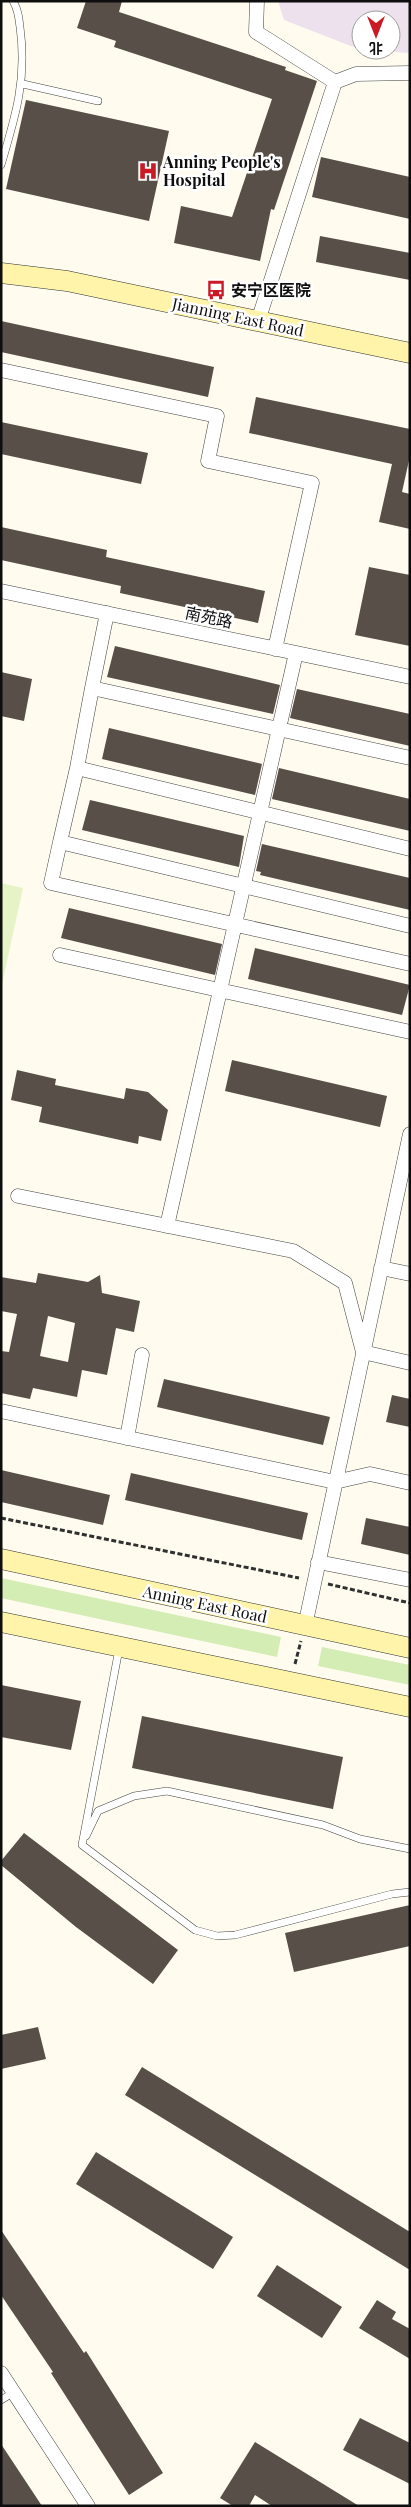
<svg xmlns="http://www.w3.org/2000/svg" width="411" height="2507" font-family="'Playfair Display','Noto Sans SC',serif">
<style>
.industrial{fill:#ece1ed}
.green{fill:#d3edb5}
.pitch{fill:#e5f3c7}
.building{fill:#584f49;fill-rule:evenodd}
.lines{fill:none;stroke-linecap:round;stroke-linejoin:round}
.service-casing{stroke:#414141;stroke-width:8}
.minor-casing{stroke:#414141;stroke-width:15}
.secondary-casing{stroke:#303030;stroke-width:21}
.path{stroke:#303030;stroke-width:3;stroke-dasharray:5 2.5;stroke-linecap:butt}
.service{stroke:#fff;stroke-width:7}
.minor{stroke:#fff;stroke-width:14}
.secondary{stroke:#fff4aa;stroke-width:20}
.labels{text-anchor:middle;stroke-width:5;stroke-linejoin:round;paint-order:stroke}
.poi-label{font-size:16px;font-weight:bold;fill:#0e0e0e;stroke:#fff;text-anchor:start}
.street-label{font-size:16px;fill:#0e0e0e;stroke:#fff}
</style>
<rect width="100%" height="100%" fill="#fffcef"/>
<path class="industrial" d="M278,1h132v52l-48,-3h29v-30h-30v30l-77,-30z"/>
<path class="green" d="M1,1578l280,59 -4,20 -276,-59z
M322,1647l88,18v20l-92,-19z"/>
<path class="pitch" d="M1,883l22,5 -21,96h-1z"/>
<path class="building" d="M86,1h36l-3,11 167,55 -1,3 32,11 -43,129 -3,-1 -11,52 -86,-18 7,-37 51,11 40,-118 -158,-52 2,-6 -39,-13z
M26,100l143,31 -20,90 -143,-32z
M321,157l89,20v42l-98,-22z
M320,236l90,17v27l-94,-18z
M1,321l213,46 -6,30 -207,-45z
M256,397l154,32v27l-8,36 8,2v35l-31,-7 13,-58 -143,-31z
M1,422l147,31 -7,31 -140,-30z
M1,527l106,23 -1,7 159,34 -7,32 -138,-30 1,-7 -120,-26z
M369,567l41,8v71l-55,-11z
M115,646l165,39 -7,29 -166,-37z
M1,672l31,7 -8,42 -23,-5z
M297,689l113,25v32l-120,-28z
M109,728l153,36 -7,31 -153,-36z
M279,768l131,31v32l-138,-32z
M90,800l154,36 -5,31 -157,-37z
M262,844l148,34v32l-150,-35 1,-3 -5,-1z
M69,908l153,36 -7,31 -154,-37z
M255,948l155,37 -8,30 -154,-36z
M232,1060l155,36 -7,31 -155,-36z
M17,1070l39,9 -1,6 69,14 2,-11 22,4 20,18 -7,31 -22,-5 -1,8 -99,-22 3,-15 -31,-7z
M38,1273l50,9 12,-7 2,18 38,8 -6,31 -18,-4 -9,47 -25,-5 -5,27 -44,-9 -3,11 -29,-6v-42l8,1 8,-38 -16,-3v-34l35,6zM48,1316l27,7 -7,39 -28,-6z
M164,1379l166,38 -7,28 -166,-38z
M392,1395l18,4v28l-24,-5z
M1,1470l109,25 -7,30 -102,-23z
M131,1473l177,40 -6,27 -177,-40z
M366,1518l44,9v28l-49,-11z
M1,1685l80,16 -10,49 -70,-13z
M142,1716l201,41 -10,52 -201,-41z
M24,1833l154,117 -25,34 -77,-57 -75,-62v-4z
M410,1905v41l-116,26 -9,-39z
M38,2027l8,32 -45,10v-34z
M142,2067l268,165v38l-285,-175z
M96,2152l137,85 -20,32 -137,-85z
M1,2230l83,123 2,-2 77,122 -34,22 -78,-122 2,-1 -52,-77z
M277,2265l65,42 -20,31 -65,-42z
M377,2300l19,12 -4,7 18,10v30l-51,-31z
M360,2418l50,25v41l-67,-34z
M255,2442l104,64h-87l-17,-11 -6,11h-16l-13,-8z
M1,2444l41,62h-41z"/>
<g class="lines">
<defs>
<path id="service" d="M23,84l75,17
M1,165c15,-50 26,-86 19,-138 -1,-9 -2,-18 -7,-26
M119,1649l-37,196 113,85 22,6 18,-1 157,-41 18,-2
M86,1836l12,-25 36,-15 33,-5 156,34 37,14 50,10
M1,2400l13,-8"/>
<path id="minor" d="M257,1l-1,31 79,50
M258,321l77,-239 21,-8 54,-1
M1,370l216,46 -9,45 104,22 -37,166
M1,591l409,86
M92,688l15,-75
M77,768l15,-80 318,70
M60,842l17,-74 333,81
M410,926l-350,-84 -9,41 359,81
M60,955l350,77
M18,1196l275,55 52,32 18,69 47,11
M167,1226l129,-573
M381,1268l29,6
M1,1411l334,71 35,-8 40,9
M127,1438l15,-83
M318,1562l92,18
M305,1626l105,-492
M1,2373l87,133"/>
<path id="secondary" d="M1,273l66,8 343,72
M1,1559l409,89
M1,1622l409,85"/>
</defs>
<use href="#service" class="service-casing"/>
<use href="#minor" class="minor-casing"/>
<use href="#secondary" class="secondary-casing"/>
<path class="path" d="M1,1518l298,60
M328,1584l82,19
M295,1664l6,-23"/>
<use href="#service" class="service"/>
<use href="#minor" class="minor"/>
<use href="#secondary" class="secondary"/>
</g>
<defs>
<symbol id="hospital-bare" viewBox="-9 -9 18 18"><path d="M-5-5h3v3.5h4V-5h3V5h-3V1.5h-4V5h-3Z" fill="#ca1a25" stroke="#fff" stroke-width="2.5" paint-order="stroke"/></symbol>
<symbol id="bus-bare" viewBox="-9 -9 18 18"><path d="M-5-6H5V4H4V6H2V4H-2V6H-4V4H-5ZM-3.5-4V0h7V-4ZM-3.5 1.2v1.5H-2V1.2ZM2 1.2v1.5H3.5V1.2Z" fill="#ca1a25" stroke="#fff" stroke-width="2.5" paint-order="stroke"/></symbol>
</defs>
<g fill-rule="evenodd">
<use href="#hospital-bare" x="134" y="157" width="28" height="28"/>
<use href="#bus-bare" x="202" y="276" width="28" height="28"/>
</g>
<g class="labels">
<g class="poi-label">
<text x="163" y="168">Anning People's<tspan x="163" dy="18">Hospital</tspan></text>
<text x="231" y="296">安宁区医院</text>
</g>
<g class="street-label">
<text transform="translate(238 317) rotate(12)" y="6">Jianning East Road</text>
<text transform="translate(209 617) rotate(12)" y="6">南苑路</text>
<text transform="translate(205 1604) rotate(12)" y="6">Anning East Road</text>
</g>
</g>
<rect width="411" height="2507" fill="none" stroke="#0e0e0e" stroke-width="5"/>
<g transform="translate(376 35) rotate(180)"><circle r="24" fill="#ffffff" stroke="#9f9f9f"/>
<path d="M0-4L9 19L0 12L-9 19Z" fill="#ca1a25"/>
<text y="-8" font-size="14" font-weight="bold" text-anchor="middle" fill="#0e0e0e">北</text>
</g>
</svg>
